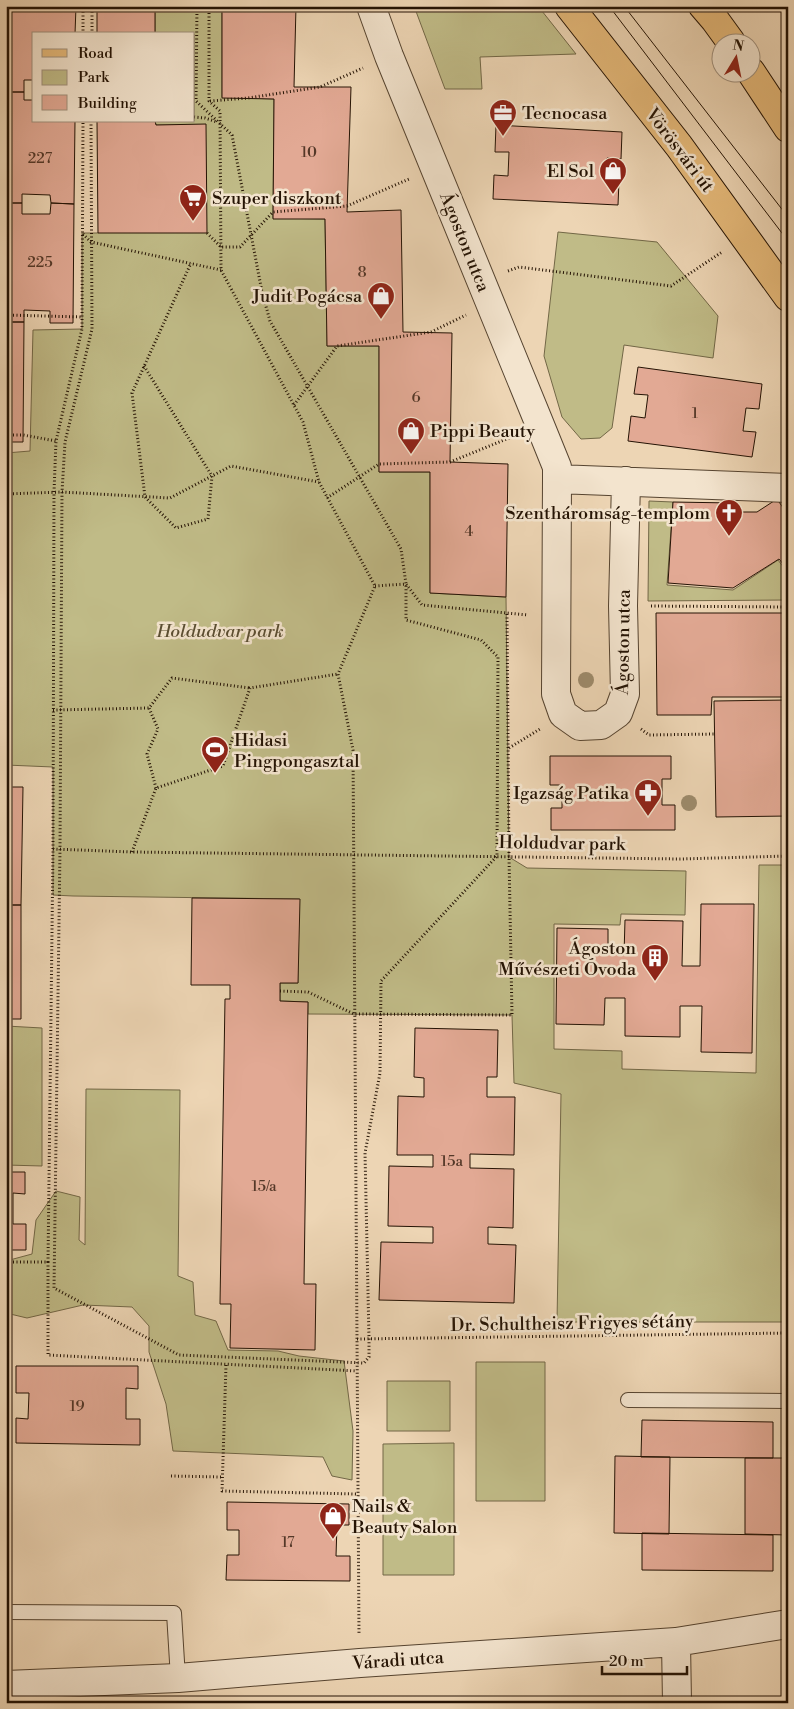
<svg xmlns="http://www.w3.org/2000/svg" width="794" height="1709" font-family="'Libre Bodoni',serif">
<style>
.green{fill:#c0bb87;stroke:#726746}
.building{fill:#e2a994;stroke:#241304}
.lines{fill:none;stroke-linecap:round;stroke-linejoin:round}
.service-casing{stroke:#564430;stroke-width:16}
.minor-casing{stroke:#564430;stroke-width:30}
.primary-casing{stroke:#241304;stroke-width:30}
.path{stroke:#241304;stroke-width:3;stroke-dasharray:1 2.5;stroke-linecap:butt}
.service{stroke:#f3e4ce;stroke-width:14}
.minor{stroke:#f3e4ce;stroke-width:28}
.primary{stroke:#e6ba7a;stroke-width:28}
.tram{stroke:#241304;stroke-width:1}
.tree{fill:#9d8b6c}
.labels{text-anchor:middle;stroke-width:5;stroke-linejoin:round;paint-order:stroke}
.number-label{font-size:15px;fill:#543828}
.poi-label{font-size:18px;fill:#241304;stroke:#f3e4ce;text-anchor:start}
.street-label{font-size:18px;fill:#241304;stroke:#f3e4ce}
.park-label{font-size:18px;font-style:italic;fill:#5b4e32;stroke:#f3e4ce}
</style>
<rect width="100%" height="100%" fill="#edd5b4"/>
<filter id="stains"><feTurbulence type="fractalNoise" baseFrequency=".004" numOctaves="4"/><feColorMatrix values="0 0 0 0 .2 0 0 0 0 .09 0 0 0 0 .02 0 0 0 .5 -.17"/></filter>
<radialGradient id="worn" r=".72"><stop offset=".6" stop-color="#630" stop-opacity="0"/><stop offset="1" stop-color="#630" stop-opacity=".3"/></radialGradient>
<path class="green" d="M155,6h67v91l52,2 -1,119 52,1 2,127h52v126h51v121l76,4 3,260 18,11 159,3 -1,44 -64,-1 -1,11 -66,-1v125l68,2v18l134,4 3,-208h29v457h-231l4,-228 -47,-11 -2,-68 -204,-1v-12l-28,-1v-18h18l1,-84 -226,-3 -20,-1v-128l-47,-2v-312l24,-2 3,-121 49,-1v-96h16l108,-108h-50l-1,-4h39v-87h-39z
M414,6h124l38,48 -96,3 2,32h-37z
M558,232l99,10 61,74 -5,42 -89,-13 -12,83 -12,10 -19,1 -19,-22 -18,-61z
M649,501l24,1 -6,83 66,5 45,-30 10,13v27l-140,1z
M6,1026l36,2v138l-36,-1z
M86,1089l94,1 -2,186 15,6 2,33 21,6 12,29 50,1 21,5 45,5 9,70 -1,49 -20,-4 -9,-19 -150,-6 -7,-47 -17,-52v-26l-17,-19 -49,-2 -56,13 -21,-5v-52l26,-7 4,-34 20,-29 24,6 -1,43 6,5z
M476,1362h69v139h-69z
M387,1381h63v50h-63z
M454,1443v132h-71v-131z"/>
<path class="building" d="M6,6h70l-1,28h-41v46h-10v12h-18z
M97,6h58v28h-58z
M222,6h74l-2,81h57l-4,125 54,-2 2,122 49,1 -2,129 58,2 -2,133 -76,-4v-121h-51v-126h-52l-2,-127h-52l1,-120 -52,-1z
M6,92h18v8h10v21h41l-1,83 -23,-1 -1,-8 -28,-1v9h-16z
M97,121h58l1,4 50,-1 1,109h-109z
M496,125l126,7 -1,27 -14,-1 -1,23h13l-1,24 -125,-6 1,-24 14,1 1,-24h-14z
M6,203h16v11h28l1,-11 23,1 -1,119h-23v-12l-26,-1v12h-18z
M6,322h18l-1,120h-17z
M638,367l124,17 -3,25 -13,-1 -3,23 13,1 -4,25 -124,-16 3,-25 14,2 3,-23 -14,-1z
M777,499l11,16v55l-9,-11 -46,29 -65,-5 5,-81 59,1v9h25z
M656,613h132v84h-76l-1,18h-54z
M788,700v116l-72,1 -2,-116z
M550,756h121v23h-9v26h13v25h-124v-22h11v-23h-12z
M6,787h17l-2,118h-15z
M192,898l108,1 -2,84h-18v18l28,1 -4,282h12l-1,66 -85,-2 1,-44h-11l5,-305h5v-14h-39z
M701,904h53l-2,149 -51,-1 1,-46h-22v31l-55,-1v-38h-20l-1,27 -48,-1 1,-96 51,1v25l16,1 1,-35 58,1 -1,45h18z
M6,905h15v114h-15z
M415,1028l83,2 -1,47h-10v20h28l-1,58 -44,-1v14l44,1 -1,59 -25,-1v17l28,1 -2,58 -135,-3 2,-58 52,1v-16l-45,-1 1,-60 44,1v-12h-36l1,-59 26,1v-19l-10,-1z
M6,1172h19v22l-12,-1v31h13v26h-20z
M16,1366h122v23l-12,-1v31h14v26l-124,-2v-25l12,1 1,-26h-13z
M642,1420l131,2v36l-132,-1z
M615,1456l55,1 -1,77 -55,-1z
M745,1458h43v77l-43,-1z
M227,1502l122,2v21h-12l-1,31h14v25l-124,-1 1,-25h12v-25h-12z
M642,1533l131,2v36l-131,-1z"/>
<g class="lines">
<defs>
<path id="service" d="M628,1400l160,1
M6,1612l168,1 4,65"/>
<path id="minor" d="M371,6l18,50 151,369 17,42v12l231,9
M557,479l-1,215 7,20 17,12 21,-1 17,-12 7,-19 -2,-88 3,-125
M676,1642l1,61
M6,1685l172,-7 182,-15 316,-21 112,-18"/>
<path id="primary" d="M569,6l110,140 109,151
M703,6l12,14 16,22
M751,72l37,56"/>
</defs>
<use href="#service" class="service-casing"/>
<use href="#minor" class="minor-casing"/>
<use href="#primary" class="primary-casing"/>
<path class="path" d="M209,6v95l11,10 1,159 82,152 16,60 56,104 -37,88 15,76 6,885
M83,34v-28
M92,34v-28
M210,101l38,-3 72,-11 43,-19
M194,117l11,1 12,4
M91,121l1,208 -27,113 -3,50 -2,357 -6,439 125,67 185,8 5,-6v-18l-4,-186 15,-80 1,-92 116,-125 1,-199 -17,-17 -75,-20v-36l-5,-35 -131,-228 -8,-29 -30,-157 -36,-34 1,-95
M207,233l14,14h19l33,-35 74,-6 62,-27
M83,234l8,8 130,28
M508,271l11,-4 152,19 51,-34
M6,315l76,2
M144,366l68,110 -4,43 -32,9 -31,-31 -13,-104 59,-130
M294,405l43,-59 94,-14 35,-17
M6,435h17l33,6
M6,494l56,-2 108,6 61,-32 88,16
M327,498l52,-34 71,-2 64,-26
M375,586l31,-2 16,21 106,10
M651,606l137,1
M53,710l96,-2
M641,729l8,6 66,-1
M509,748l31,-19
M156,788l-9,-34 11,-25 -9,-21 23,-30 78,10
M53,849l79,3 548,7 108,-3
M132,852l24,-64 67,-22 27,-78 88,-14
M280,991l28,1 46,22 158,1 -3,-158 -2,-243
M6,1262h42v93l309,16
M48,1262l5,-413 1,-357 2,-51 26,-112 1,-208
M357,1339l431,-6
M226,1365l-4,126 135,3
M171,1476l51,1"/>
<use href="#service" class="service"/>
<use href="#minor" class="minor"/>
<use href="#primary" class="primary"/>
<path class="tram" d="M609,6l179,235
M624,6l164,211"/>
</g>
<g class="tree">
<circle cx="586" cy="680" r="8"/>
<circle cx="689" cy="803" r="8"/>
</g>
<defs>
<symbol id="office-pin" viewBox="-11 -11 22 30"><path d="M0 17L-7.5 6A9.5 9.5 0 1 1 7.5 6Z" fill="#8f2418" stroke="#f3e4ce"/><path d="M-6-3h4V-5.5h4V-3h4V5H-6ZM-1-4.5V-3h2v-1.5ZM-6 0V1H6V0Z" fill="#fff"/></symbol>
<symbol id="shop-pin" viewBox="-11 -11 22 30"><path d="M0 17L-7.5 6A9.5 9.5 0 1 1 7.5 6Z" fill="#8f2418" stroke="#f3e4ce"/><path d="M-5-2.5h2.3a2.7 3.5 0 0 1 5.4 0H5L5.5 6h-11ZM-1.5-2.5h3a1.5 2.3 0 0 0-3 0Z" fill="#fff"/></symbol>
<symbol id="supermarket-pin" viewBox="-11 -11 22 30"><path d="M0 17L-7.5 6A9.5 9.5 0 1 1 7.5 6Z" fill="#8f2418" stroke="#f3e4ce"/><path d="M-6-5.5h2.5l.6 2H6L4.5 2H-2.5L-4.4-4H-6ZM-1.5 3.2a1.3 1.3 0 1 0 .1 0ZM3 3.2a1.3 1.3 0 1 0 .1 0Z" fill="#fff"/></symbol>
<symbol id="church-pin" viewBox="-11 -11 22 30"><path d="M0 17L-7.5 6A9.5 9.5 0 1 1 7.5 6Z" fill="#8f2418" stroke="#f3e4ce"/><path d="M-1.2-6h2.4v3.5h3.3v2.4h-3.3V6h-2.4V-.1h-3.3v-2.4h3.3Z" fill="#fff"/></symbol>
<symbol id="stadium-pin" viewBox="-11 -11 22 30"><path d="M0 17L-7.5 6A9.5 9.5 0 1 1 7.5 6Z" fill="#8f2418" stroke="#f3e4ce"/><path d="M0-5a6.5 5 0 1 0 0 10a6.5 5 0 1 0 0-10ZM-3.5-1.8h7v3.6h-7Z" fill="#fff"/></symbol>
<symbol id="pharmacy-pin" viewBox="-11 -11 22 30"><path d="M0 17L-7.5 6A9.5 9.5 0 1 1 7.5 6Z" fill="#8f2418" stroke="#f3e4ce"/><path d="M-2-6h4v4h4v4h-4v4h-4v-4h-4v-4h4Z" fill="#fff"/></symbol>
<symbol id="building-pin" viewBox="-11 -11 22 30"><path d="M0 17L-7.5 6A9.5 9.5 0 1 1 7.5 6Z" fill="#8f2418" stroke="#f3e4ce"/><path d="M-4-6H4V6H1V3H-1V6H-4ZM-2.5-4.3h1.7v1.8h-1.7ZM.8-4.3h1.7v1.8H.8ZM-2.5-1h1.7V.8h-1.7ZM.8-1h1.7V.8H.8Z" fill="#fff"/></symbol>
</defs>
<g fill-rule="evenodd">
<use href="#office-pin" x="487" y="97" width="32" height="43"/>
<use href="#shop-pin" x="597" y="155" width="32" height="43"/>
<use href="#supermarket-pin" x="177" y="182" width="32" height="43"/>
<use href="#shop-pin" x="365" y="280" width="32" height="43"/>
<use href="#shop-pin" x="395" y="415" width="32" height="43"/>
<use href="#church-pin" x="713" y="497" width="32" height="43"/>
<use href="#stadium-pin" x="199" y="734" width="32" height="43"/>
<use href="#pharmacy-pin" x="632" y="777" width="32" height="43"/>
<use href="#building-pin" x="639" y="942" width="32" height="43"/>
<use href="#shop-pin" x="317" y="1500" width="32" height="43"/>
</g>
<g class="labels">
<g class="number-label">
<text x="309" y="157">10</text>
<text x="40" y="163">227</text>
<text x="40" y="267">225</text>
<text x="362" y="277">8</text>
<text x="416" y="402">6</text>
<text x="695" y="418">1</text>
<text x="469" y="536">4</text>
<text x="452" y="1166">15a</text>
<text x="264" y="1191">15/a</text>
<text x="77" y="1411">19</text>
<text x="288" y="1547">17</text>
</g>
<g class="poi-label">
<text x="522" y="119">Tecnocasa</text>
<text x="594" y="177" text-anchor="end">El Sol</text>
<text x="212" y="204">Szuper diszkont</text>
<text x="362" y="302" text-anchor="end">Judit Pogácsa</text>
<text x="430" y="437">Pippi Beauty</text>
<text x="710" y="519" text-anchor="end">Szentháromság-templom</text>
<text x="234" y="746">Hidasi<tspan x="234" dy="21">Pingpongasztal</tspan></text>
<text x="629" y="799" text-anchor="end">Igazság Patika</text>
<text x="636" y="954" text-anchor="end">Ágoston<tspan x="636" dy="21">Művészeti Óvoda</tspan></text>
<text x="352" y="1512">Nails &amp;<tspan x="352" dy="21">Beauty Salon</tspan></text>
</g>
<g class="street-label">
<text transform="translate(680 150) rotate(53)" y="6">Vörösvári út</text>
<text transform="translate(465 242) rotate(68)" y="6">Ágoston utca</text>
<text transform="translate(623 642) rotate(-89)" y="6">Ágoston utca</text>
<text transform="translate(562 843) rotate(1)" y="6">Holdudvar park</text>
<text transform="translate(572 1323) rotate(-1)" y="6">Dr. Schultheisz Frigyes sétány</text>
<text transform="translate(398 1660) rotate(-4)" y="6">Váradi utca</text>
</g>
<g class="park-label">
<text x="220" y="637">Holdudvar park</text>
</g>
</g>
<rect width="794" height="1709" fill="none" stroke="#edd5b4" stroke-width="25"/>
<rect x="8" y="8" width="779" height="1694" fill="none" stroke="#241304" stroke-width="2.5"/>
<rect x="12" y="12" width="769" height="1684" fill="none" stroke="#241304"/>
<rect x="32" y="32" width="162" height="90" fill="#f3e4ce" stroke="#a0907d"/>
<rect x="42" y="49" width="25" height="8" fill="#e6ba7a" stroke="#a0907d"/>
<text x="78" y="58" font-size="15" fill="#241304">Road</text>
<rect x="42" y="70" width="25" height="15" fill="#c0bb87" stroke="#a0907d"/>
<text x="78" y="82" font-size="15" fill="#241304">Park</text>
<rect x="42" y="95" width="25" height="15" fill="#e2a994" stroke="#a0907d"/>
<text x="78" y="108" font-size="15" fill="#241304">Building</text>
<g transform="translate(736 58) rotate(10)"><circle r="24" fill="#f3e4ce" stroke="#a0907d"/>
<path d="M0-4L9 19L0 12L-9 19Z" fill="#8f2418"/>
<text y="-8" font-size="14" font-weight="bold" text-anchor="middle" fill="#241304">N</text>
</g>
<path d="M602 1666v8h85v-8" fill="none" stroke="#241304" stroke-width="2.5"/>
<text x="609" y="1666" font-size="15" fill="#241304" stroke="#f3e4ce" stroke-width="4" paint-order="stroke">20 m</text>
<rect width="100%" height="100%" filter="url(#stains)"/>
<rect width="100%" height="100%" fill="url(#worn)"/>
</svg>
